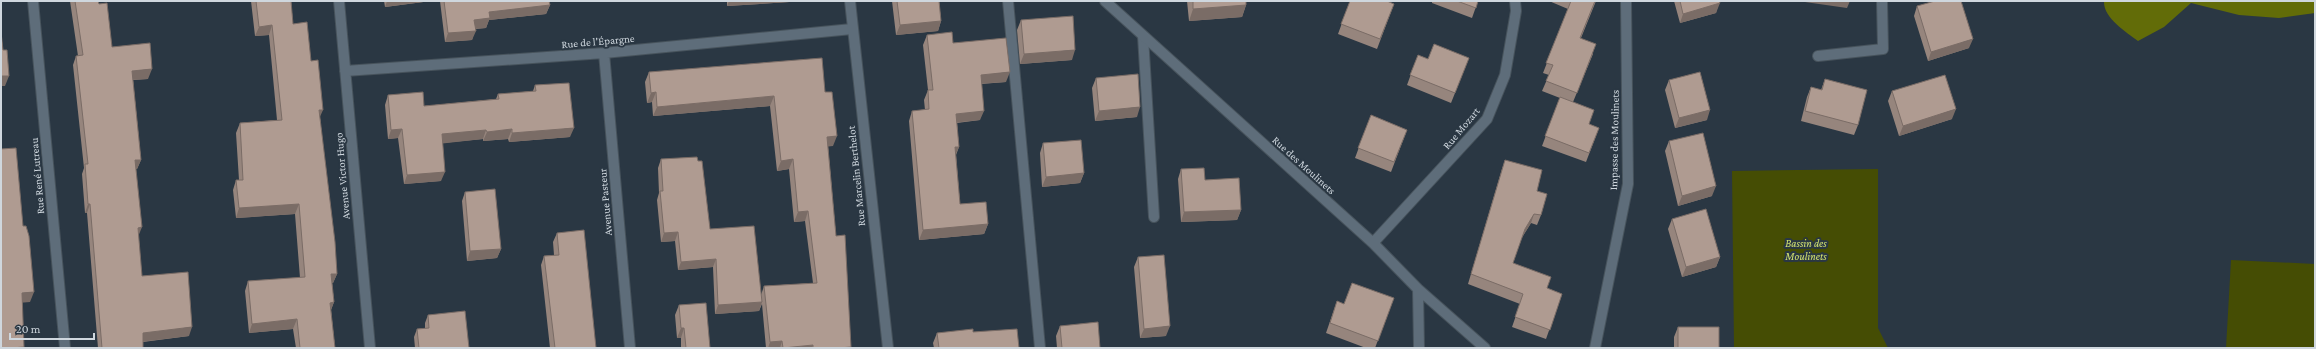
<svg xmlns="http://www.w3.org/2000/svg" width="2316" height="349" font-family="'Crimson Pro',serif">
<style>
.green{fill:#454d04}
.forest{fill:#626c08}
.lines{fill:none;stroke-linecap:round;stroke-linejoin:round}
.service-casing{stroke:#47535c;stroke-width:12}
.minor-casing{stroke:#47535c;stroke-width:12}
.tertiary-casing{stroke:#47535c;stroke-width:12}
.service{stroke:#5e6d7a;stroke-width:10}
.minor{stroke:#5e6d7a;stroke-width:10}
.tertiary{stroke:#5e6d7a;stroke-width:10}
.wall{fill:#96857d}
.shaded-wall{fill:#7a6c66}
.building{fill:#af9b91;stroke:#7a6c66}
.labels{text-anchor:middle;stroke-width:4;stroke-linejoin:round;paint-order:stroke}
.street-label{font-size:11px;fill:#cfd7de;stroke:#2a3743}
.park-label{font-size:11px;font-style:italic;fill:#d4e470;stroke:#2a3743}
</style>
<rect width="100%" height="100%" fill="#2a3743"/>
<path class="green" d="M1878,169v159l10,20h-154l-2,-177z
M2231,260l84,4v84h-89z"/>
<path class="forest" d="M2104,1h211v12l-36,5 -40,-3 -48,-12 -27,24 -26,14c-12,-9 -35,-23 -34,-40z"/>
<g class="lines">
<defs>
<path id="service" d="M1008,1l32,347
M1143,36l11,181"/>
<path id="minor" d="M33,1l32,347
M339,1l31,347
M1105,1l268,242 45,46 67,59
M604,53l26,295
M1818,56l65,-7 -1,-48
M345,71l259,-18 248,-24
M1373,243l114,-124 18,-44 11,-64 -1,-10
M1418,289l1,59
M1595,348l33,-164 -2,-183"/>
<path id="tertiary" d="M850,1l38,347"/>
</defs>
<use href="#service" class="service-casing"/>
<use href="#minor" class="minor-casing"/>
<use href="#tertiary" class="tertiary-casing"/>
<use href="#service" class="service"/>
<use href="#minor" class="minor"/>
<use href="#tertiary" class="tertiary"/>
</g>
<path class="wall" d="M70,1h28l1,3 13,43 36,32 -15,1 8,80 -4,9h-1l2,67 4,40 47,60 -46,6v6h-45l-11,-135h-2l-3,-39 2,-6 -11,-103 3,-9h2z
M251,1h40l2,23 18,37 9,57 17,156 -4,9h-1l2,19 -3,8 4,38h-39l-3,-19 -44,4 -4,-42 3,-10 52,-3 -5,-64 -59,4 -3,-28 3,-10h3l-3,-47 4,-10 37,-3 -8,-85 -14,1z
M384,1h47l-46,6z
M440,1h109l1,4 -4,9 -57,6 -3,8 -11,1 -3,11 -27,2z
M727,1h78l-78,5z
M892,1h47l2,20 -3,10 -42,4z
M1187,1h59v4l-4,12 -53,4z
M1350,1l44,3 -17,45 -39,-15z
M1432,1h46l-6,17 -40,-15z
M1549,1h47l-15,37 12,16 -20,48 16,22 10,4 -13,34 -44,-16 18,-48 -18,-7 7,-16 -6,-2 25,-64z
M1674,1h45l-3,12 -36,10z
M1917,6l52,42 -41,13 -14,-45z
M1021,20l51,40 -52,4 -3,-34z
M927,35l26,8 53,39 -25,2 -1,36 -23,3 2,24 -3,8 4,49 28,20 -4,10 -65,6 -10,-119 3,-10 13,-1 -1,-10 4,-10 -5,-45z
M1418,55l10,4 41,-1 -18,45 -44,-18z
M649,72l176,20 8,54h-5l8,90 15,111v1h-85l-4,-44 -3,7 -44,3 -2,-47 -35,3 -3,-29 -14,1 -4,-42 2,-7 -1,-25 3,-9 37,2 12,68 51,66 3,-9 49,-3 -8,-62 -11,1 -5,-53 -12,2 -7,-65 -117,10 -1,-14 -5,1 -2,-21z
M1096,78l41,39 -42,4 -3,-33z
M1825,79l33,46 -4,10 -53,-14 6,-24 4,-10 10,3z
M1669,80l38,40 -32,8 -10,-38z
M535,85l35,52 -61,5 -1,-3 -25,2v-2l-41,4 -1,38 -37,3 -6,-46 -10,1 -3,-34 3,-10 36,11 72,-7 2,-5 35,-3z
M1892,91l60,28 -53,17 -11,-35z
M1371,115l36,15 -16,42 -36,-14z
M1669,141l43,55 -34,10 -13,-55z
M1043,143l41,30 -4,10 -38,4 -2,-34z
M1505,160l32,31 4,24 -4,10 -6,-2 -10,16 -8,24 34,25 15,6 -16,45 -34,-12 8,-23 -52,-20 34,-115z
M1181,169l24,11 36,30 -4,10 -56,2 -3,-43z
M465,192l36,57 -4,9 -30,3 -5,-60z
M1672,219l48,38 -4,10 -34,10 -14,-48z
M557,233l39,115h-46l-9,-83 3,-9 10,-1 -1,-13z
M1138,257l28,79 -26,2 -6,-71z
M1394,298l-19,50h-9l-40,-15 11,-32 7,3z
M679,305l31,43h-29v-10h-4l-2,-23z
M428,315l41,33h-54l-1,-11 3,-8 8,-1v-5z
M1060,326l40,22h-43l-1,-12z
M1678,327l41,21h-45v-11z
M973,332l46,16h-85l-1,-5 4,-10z"/>
<path class="shaded-wall" d="M387,1h44l-46,6z
M729,1h76l-78,5z
M1805,1h45l-3,7 -42,-6z
M1720,3l-4,10 -36,10 3,-9z
M550,5l-4,9 -57,6 -3,8 -15,1 3,-9 15,-8z
M1246,5l-4,12 -53,4 4,-12z
M941,21l-3,10 -42,4 4,-10z
M272,25l-3,10 -14,1 4,-9z
M476,31l-4,9 -27,2 3,-9z
M1973,39l-4,9 -41,13 3,-9z
M1075,50l-3,10 -52,4 4,-10z
M152,69l-4,10 -20,1 4,-9z
M1010,72l-4,10 -29,2 4,-9z
M1,76h8l-4,10h-4z
M656,92l-4,10 -5,1 4,-10z
M774,96l-4,10 -117,10 4,-9z
M1140,107l-3,10 -42,4 4,-10z
M1956,109l-4,10 -53,17 4,-10z
M319,110h4l-4,9z
M1710,110l-3,10 -32,8 4,-10z
M984,111l-4,9 -28,3 4,-9z
M574,128l-4,9 -61,5 3,-9z
M402,129l-4,9 -10,1 3,-9z
M512,129l-4,10 -25,2 4,-9z
M486,130l-3,9 -45,5 4,-10z
M837,136l-4,10 -9,1 3,-10z
M955,147h4l-4,9z
M793,159l-4,10 -12,2 4,-10z
M135,160h6l-4,9 -5,1z
M445,172l-4,9 -37,3 3,-9z
M1084,173l-4,10 -38,4 4,-10z
M1716,186l-4,10 -34,10 4,-10z
M88,204h2l-3,9h-2z
M299,204l-4,10 -59,4 3,-10z
M1241,210l-4,10 -56,2 3,-10z
M808,211l-3,10 -11,1 4,-10z
M1534,214l-3,9 -10,16 4,-10z
M988,224l-4,10 -65,6 4,-10z
M142,227l-4,10v-9z
M678,232l-3,9 -14,1 3,-9z
M501,249l-4,9 -30,3 3,-10z
M1720,257l-4,10 -34,10 4,-10z
M716,259l-3,8 -35,3 3,-8z
M331,274h6l-4,9 -6,1z
M34,292l-4,10 -12,1 4,-10z
M334,302l-4,10v-9z
M762,302l-3,9 -44,3 3,-9z
M297,319l-4,10 -44,4 3,-9z
M1170,326l-4,10 -26,2 4,-9z
M192,327l-3,9 -49,6 3,-9z
M681,328h3l-3,10h-4z
M782,341l-2,7h-12l2,-6z
M813,345l-1,3h-29z"/>
<path class="building" d="M75,1h23l1,3 8,-1 5,44 38,-4 2,26 -20,2 9,89h-6l7,67 -4,1 4,48 46,-4 4,55 -49,6v15h-41l-12,-144h-2l-3,-40h3l-12,-108 7,-1z
M256,1h35l2,23 14,-2 4,39 7,-1 5,50h-4l16,132 2,32h-6l3,28 -4,1 5,45h-35l-3,-29 -45,5 -4,-43 57,-4 -6,-73 -60,4 -3,-28h7l-3,-57 42,-3 -10,-95 -13,2z
M444,1h105l1,4 -61,7 1,6 -16,2 2,11 -28,2z
M897,1h42l2,20 -41,4z
M1193,1h53v4l-53,4z
M1350,1h37l7,3 -14,35 -39,-15z
M1457,1h21l-2,7z
M1571,1h24l-15,37 16,6 -19,49 -31,-12 7,-16 -7,-2z
M1680,1h39l1,2 -37,11z
M1935,1h26l12,38 -42,13 -14,-46z
M1073,16l2,34 -51,4 -3,-34z
M1,32l2,18h4l2,26h-8z
M952,32l1,11 53,-5 4,34 -29,3 3,36 -28,3 3,33h-4l5,57 26,-2 2,22 -65,6 -11,-119 17,-2 -1,-19h5l-6,-55z
M1434,44l35,14 -14,35 -45,-18 8,-20 10,4z
M822,58l3,34h7l5,44 -10,1 9,99 9,-1 6,112 -12,1h-26v-3l-30,3 -1,-7 -12,1 -6,-56 53,-3 -9,-72 -10,1 -5,-53 -12,2 -7,-65 -117,11 -1,-15 -5,1 -2,-21z
M1700,72l10,38 -31,8 -10,-38z
M1138,74l2,33 -41,4 -3,-33z
M1945,75l11,34 -53,17 -11,-35z
M1825,79l42,11 -9,35 -53,-14 6,-24 11,3z
M569,83l5,45 -62,5v-4l-25,3 -1,-2 -44,4 3,38 -38,3 -5,-46 -11,1 -3,-35 35,-3 1,14 75,-7 -1,-5 38,-3 -1,-6z
M1560,97l34,13 -5,14 10,4 -10,25 -44,-17z
M1371,115l36,15 -13,32 -36,-14z
M1703,133l13,53 -34,10 -13,-55z
M1081,140l3,33 -38,4 -3,-34z
M16,148l7,78h3l3,10 5,56 -12,1 2,54 -13,1h-10v-199z
M697,157l1,4h4l8,68 44,-3 8,76 -44,3 -2,-46 -35,3 -3,-30 -14,1 -4,-42h3l-2,-32z
M1505,160l37,10 -5,21 10,3 -6,21 -7,-1 -9,15 -12,34 38,14 -4,11 15,6 -12,36 -35,-13 8,-23 -52,-20z
M1204,168l1,12 34,-2 2,32 -57,2 -3,-43z
M495,189l6,60 -31,2 -5,-59z
M1706,209l14,48 -34,10 -14,-48z
M584,230l12,118h-41l-11,-92 15,-1 -2,-22z
M1164,255l6,71 -26,3 -6,-72z
M1352,283l42,15 -16,43 -48,-18 7,-22 7,3z
M706,303l4,45h-24l-2,-20h-3l-2,-23z
M465,311l4,37h-50l-2,-19 12,-1 -1,-13z
M1098,322l2,26h-38l-2,-22z
M1678,327h41v21h-41z
M973,329v3l44,-3 2,19h-80l-2,-15z"/>
<g class="labels">
<g class="street-label">
<text transform="translate(598 41) rotate(-5)" y="4">Rue de l'Épargne</text>
<text transform="translate(1461 128) rotate(-50)" y="4">Rue Mozart</text>
<text transform="translate(1614 140) rotate(-89)" y="4">Impasse des Moulinets</text>
<text transform="translate(1304 165) rotate(42)" y="4">Rue des Moulinets</text>
<text transform="translate(37 176) rotate(-95)" y="4">Rue René Lutreau</text>
<text transform="translate(342 176) rotate(-95)" y="4">Avenue Victor Hugo</text>
<text transform="translate(856 176) rotate(-96)" y="4">Rue Marcelin Berthelot</text>
<text transform="translate(605 202) rotate(-95)" y="4">Avenue Pasteur</text>
</g>
<g class="park-label">
<text x="1806" y="247">Bassin des<tspan x="1806" dy="13">Moulinets</tspan></text>
</g>
</g>
<rect width="2316" height="349" fill="none" stroke="#cfd7de" stroke-width="4"/>
<path d="M10 333v6h84v-6" fill="none" stroke="#cfd7de" stroke-width="2"/>
<text x="16" y="333" font-size="12" fill="#cfd7de" stroke="#2a3743" stroke-width="3" paint-order="stroke">20 m</text>
</svg>
